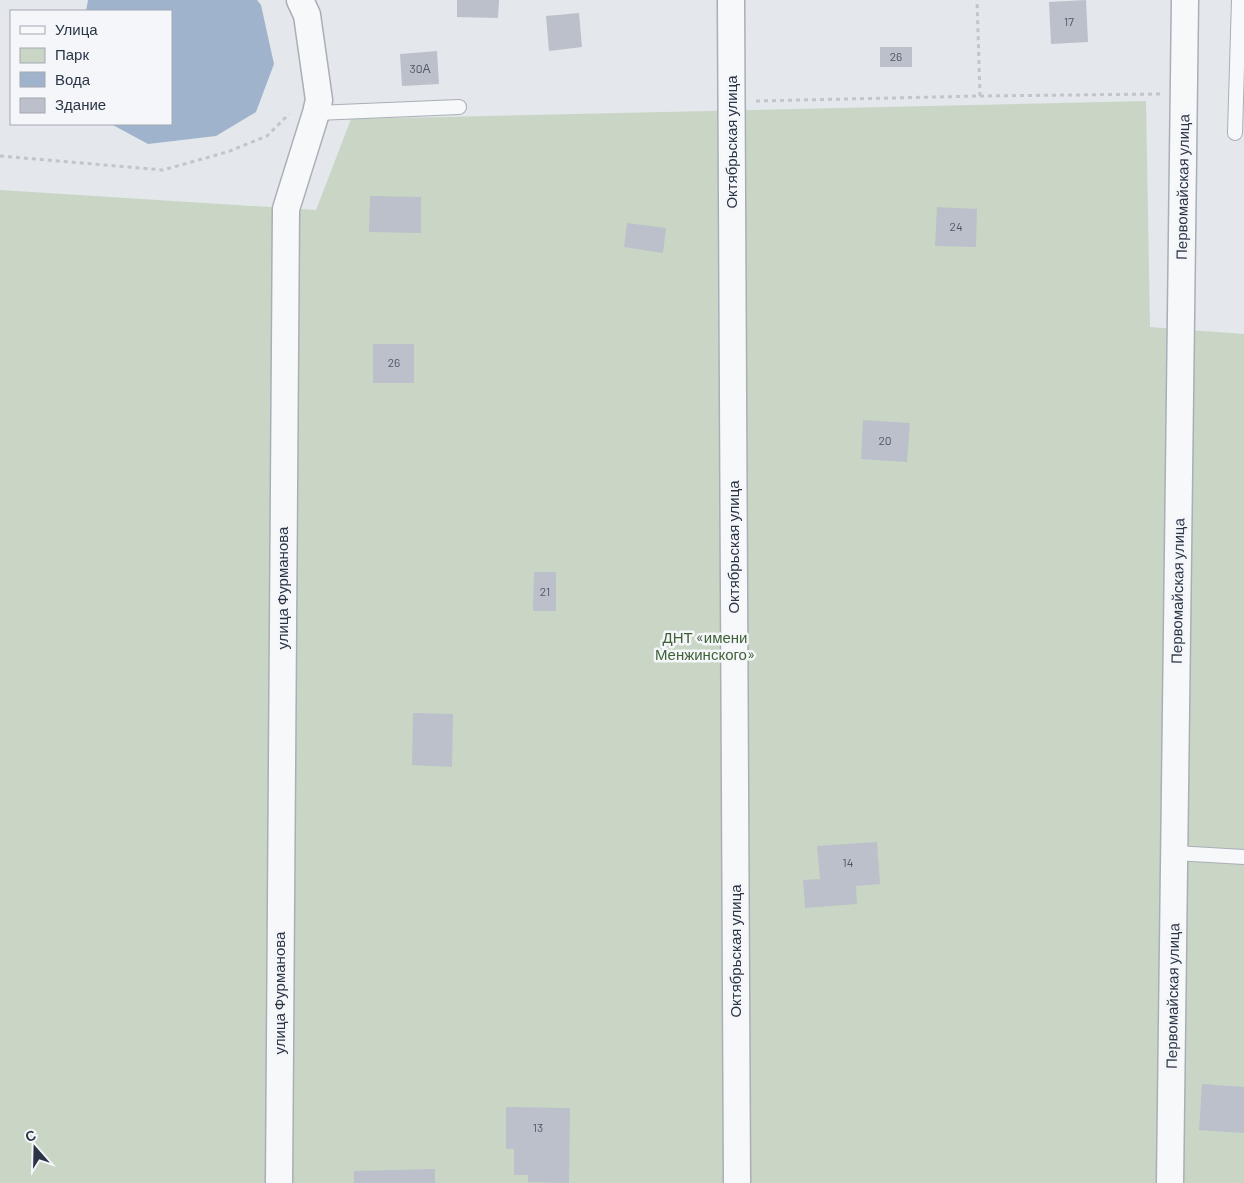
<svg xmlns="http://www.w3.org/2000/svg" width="1244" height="1183" font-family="Barlow,sans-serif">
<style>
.green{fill:#c9d6c5}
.water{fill:#9fb4cc}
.building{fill:#bbc0ca}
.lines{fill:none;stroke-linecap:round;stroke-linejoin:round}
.service-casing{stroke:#a9aeb7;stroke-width:16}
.minor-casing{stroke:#a9aeb7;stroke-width:29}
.path{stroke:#c2c5cb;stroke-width:3;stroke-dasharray:4 4;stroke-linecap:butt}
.service{stroke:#f7f8fa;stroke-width:14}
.minor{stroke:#f7f8fa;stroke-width:26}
.labels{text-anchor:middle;stroke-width:5;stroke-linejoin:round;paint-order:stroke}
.number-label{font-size:12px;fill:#4f5766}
.street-label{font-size:15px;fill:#2b3445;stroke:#f4f6f9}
.park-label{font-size:15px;fill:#3f6138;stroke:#f4f6f9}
</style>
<rect width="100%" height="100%" fill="#e4e7ec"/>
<path class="green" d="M1146,101l4,226 94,7v849h-1244v-993l316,20 35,-91z"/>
<path class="water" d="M88,0h169l4,5 13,59 -18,48 -40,24 -68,8 -37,-20h60v-113h-85z"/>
<path class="building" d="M457,0h42l-1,18 -41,-1z
M1086,0l2,42 -37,2 -2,-42z
M579,13l3,34 -33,4 -3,-35z
M880,47h32v20h-32z
M437,51l2,33 -37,2 -2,-32z
M370,196l51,1v36l-52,-1z
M937,207l40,2 -1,38 -41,-1z
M627,223l39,5 -3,25 -39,-6z
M373,344h41v39h-41z
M863,420l47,3 -3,39 -46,-3z
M534,572h22v39h-23z
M413,713l40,1 -1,53 -40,-2z
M877,842l3,42 -24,2 1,18 -52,4 -2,-28 17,-1 -3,-33z
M1202,1084l42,3v46l-45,-3z
M506,1107l64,1 -1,75 -41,-1v-7h-14v-26h-8z
M435,1169v14h-81v-12z"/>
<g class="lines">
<defs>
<path id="service" d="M316,113l143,-6
M1235,133l4,-133
M1175,853l69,4"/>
<path id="minor" d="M731,0l6,1183
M279,1183l7,-974 30,-96 3,-13 -12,-85 -7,-15
M1170,1183l15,-1183"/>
</defs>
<use href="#service" class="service-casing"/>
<use href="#minor" class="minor-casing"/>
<path class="path" d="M980,96l180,-2
M756,101l224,-5 -3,-96
M0,156l163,14 64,-18 40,-16 22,-22"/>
<use href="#service" class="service"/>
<use href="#minor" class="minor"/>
</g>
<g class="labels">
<g class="number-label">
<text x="1069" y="26">17</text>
<text x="896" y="61">26</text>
<text x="420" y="73">30А</text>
<text x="956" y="231">24</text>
<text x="394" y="367">26</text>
<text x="885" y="445">20</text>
<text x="545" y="596">21</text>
<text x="848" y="867">14</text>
<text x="538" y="1132">13</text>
</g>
<g class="street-label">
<text transform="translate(732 142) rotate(-90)" y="5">Октябрьская улица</text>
<text transform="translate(1183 187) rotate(-89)" y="5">Первомайская улица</text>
<text transform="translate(734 547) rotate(-90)" y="5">Октябрьская улица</text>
<text transform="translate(283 588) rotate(-90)" y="5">улица Фурманова</text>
<text transform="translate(1178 591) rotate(-89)" y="5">Первомайская улица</text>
<text transform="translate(736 951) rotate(-90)" y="5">Октябрьская улица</text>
<text transform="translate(280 993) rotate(-90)" y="5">улица Фурманова</text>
<text transform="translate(1173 996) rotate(-89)" y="5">Первомайская улица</text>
</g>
<g class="park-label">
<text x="705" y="643">ДНТ «имени<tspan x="705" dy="17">Менжинского»</tspan></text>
</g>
</g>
<rect x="10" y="10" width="162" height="115" fill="#f4f6f9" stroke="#a4a8b1"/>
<rect x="20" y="26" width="25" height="8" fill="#f7f8fa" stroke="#a4a8b1"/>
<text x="55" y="35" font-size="15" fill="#2b3445">Улица</text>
<rect x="20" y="48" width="25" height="15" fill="#c9d6c5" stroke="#a4a8b1"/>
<text x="55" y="60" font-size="15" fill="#2b3445">Парк</text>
<rect x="20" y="72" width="25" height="15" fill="#9fb4cc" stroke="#a4a8b1"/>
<text x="55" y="85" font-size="15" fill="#2b3445">Вода</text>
<rect x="20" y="98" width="25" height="15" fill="#bbc0ca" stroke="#a4a8b1"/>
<text x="55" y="110" font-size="15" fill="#2b3445">Здание</text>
<g transform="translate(35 1148) rotate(340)" stroke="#f4f6f9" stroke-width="4" paint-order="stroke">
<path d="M0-4L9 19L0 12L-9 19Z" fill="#2b3445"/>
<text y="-8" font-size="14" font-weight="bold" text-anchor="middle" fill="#2b3445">С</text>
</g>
</svg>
